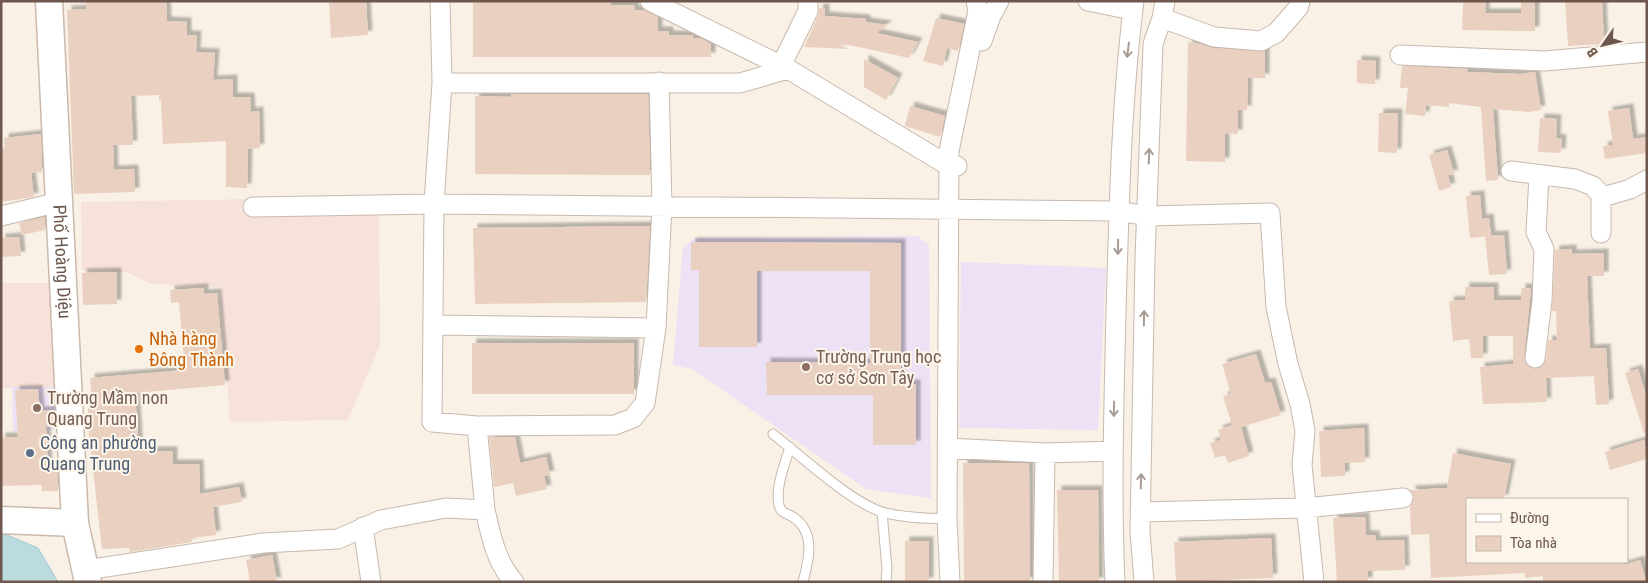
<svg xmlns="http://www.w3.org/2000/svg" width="1648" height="583" font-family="'Roboto Condensed',sans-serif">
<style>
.commercial{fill:#f7e2da}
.education{fill:#ede1f5}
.water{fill:#bcdbdf;stroke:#a4c9d0}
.building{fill:#ead0c0;filter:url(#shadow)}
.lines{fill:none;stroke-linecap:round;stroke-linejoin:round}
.service-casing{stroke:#c8b8ad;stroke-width:11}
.minor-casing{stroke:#c8b8ad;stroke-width:21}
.secondary-casing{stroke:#cbb9ab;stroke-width:29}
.service{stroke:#fff;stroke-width:9}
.minor{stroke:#fff;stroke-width:19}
.secondary{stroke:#fff;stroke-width:26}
.oneway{stroke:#a89b95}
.food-dot{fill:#e8710a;stroke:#fcf5ea;stroke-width:2}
.education-dot{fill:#8d6e63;stroke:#fcf5ea;stroke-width:2}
.service-dot{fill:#5c6f8a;stroke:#fcf5ea;stroke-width:2}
.labels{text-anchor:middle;stroke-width:4;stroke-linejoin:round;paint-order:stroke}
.street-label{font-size:18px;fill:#6e584e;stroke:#fcf5ea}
.food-label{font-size:18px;fill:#c56008;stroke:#fcf5ea;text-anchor:start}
.education-label{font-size:18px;fill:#785e54;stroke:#fcf5ea;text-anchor:start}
.service-label{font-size:18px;fill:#4e5e75;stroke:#fcf5ea;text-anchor:start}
</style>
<defs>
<filter id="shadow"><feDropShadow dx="4.5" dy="-4.5" stdDeviation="1" flood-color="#0004"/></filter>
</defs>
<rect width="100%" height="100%" fill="#f9f1e5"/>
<path class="commercial" d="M379,197l1,148 -32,75 -118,2 -10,-135 -69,-3 -25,-12 -44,-2 -1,-68z
M1,283h54l6,104 -60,1z"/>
<path class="education" d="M917,236l12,9 2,253 -65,-9 -174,-120 -19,-4 10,-118 12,-9z
M961,262l145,6 -8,162 -139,-2z
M12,387h49v42l-48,3z"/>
<path class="water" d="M1,535h6l31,13 20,34h-57z"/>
<path class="building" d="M86,1h80l1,20 20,1v13h10l-1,17 19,1 -2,27 20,-1v18h17l1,15 8,-1 1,37 -12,1 -1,39 -21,-1v-46l-63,3 -2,-44h-2v-5l-28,1 2,49h-20l1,25 20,-1 1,23 -61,2 -7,-184 19,-1z
M329,1h37l2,34 -37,3z
M473,1h138v4h24l-1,5h9l15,7v14h11v4h24v3h7l11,6v13h-238z
M1463,1h23l-1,12h36v-12h14v30l-73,-1z
M1565,1h37l2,43 -36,2z
M819,8h6v8l41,3v3l22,3 -12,8 42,9 -9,16 -73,-16 12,7 -44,-2 14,-31z
M936,18l28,6 -6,27 -11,-3 -4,18 -20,-5z
M1188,42l8,1 17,5 52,3v27h-17l-1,32h-9v24l-13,-1v29l-39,-1z
M864,59l34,19 -12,22 -22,-13z
M1357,60l19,1 -1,23 -18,-1z
M1402,66l66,3 -1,3 52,2 16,-2 6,38 -13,2 -35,-3 5,71 -12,1 -5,-74 -32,-4v4l-23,-2 -1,11 -20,-2 3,-26h-8z
M511,94h137l2,81 -175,-1v-78l36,1z
M910,106l35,10 -5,21 -35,-11z
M1629,108l4,31 14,-2v16l-42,6 -2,-13 10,-1 -5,-34z
M1379,113h19l-1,40 -19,-1z
M1540,118l17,1 -1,19 6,1 -1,14 -23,-1z
M41,134l1,38 -11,1 3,24 -33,5v-53l4,-1 -1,-10z
M1447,150l7,24 -6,1 3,12 -12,4 -10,-36z
M1480,195l2,24 7,-1 2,18 -21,2 -4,-42z
M45,217v13l-23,5 -3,-12z
M650,226l-4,76 -171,2 -2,-76z
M1504,235l3,39 -18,1 -4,-39z
M19,237l2,19 -20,1v-19z
M691,242l210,1v141h15v61h-43v-50h-106l-1,-33 104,1v-92h-113v76h-58v-77h-8z
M1572,249v5l32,-1v23h-17l3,73 16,-1 3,56 -13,1 -2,-29 -48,2 1,24 -64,2 -3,-37 33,-3v-28h-30v22h-12l-2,-19 -16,2 -4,-40 16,-1v-13h29v13h27v-12h10l-7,69 5,10 11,1 6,-8 2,-20h9l-1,-29h-4l3,-61z
M117,272v32l-34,1 -1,-32z
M204,288v6l13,-1 8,92 -90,8 4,58h34v13h26l1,30 39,-7 3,15 -29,5 3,28 -24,3v4l-62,10 -1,-4 -27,1 -14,-123v-25h4l-2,-23 95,-8 -6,-68 -8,1 -1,-13z
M472,343h162v51h-162z
M1256,354l9,29 6,-1 10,33 -40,12 8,29 -21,7 -3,-8 -10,3 -5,-15 11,-3 -3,-10 14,-5 -9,-29 8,-2 -9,-30z
M1638,369l9,30v33l-3,1 -19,-60z
M38,389l2,22 14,-1 1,16 -9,1 2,42h9l1,22h-16v-6l-41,1v-49h17l-3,-47z
M1364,428l1,34 -20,1v13l-24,1 -2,-46z
M489,437h26l5,26 26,-6 4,18 -6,1 3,13 -31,7 -3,-13 -19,4z
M1644,440l3,19 -37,11 -5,-18z
M1453,453l58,11 -7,35h-37v63h156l1,3 16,-5 6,22h-103v-6l-18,2v-5l-94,5 -2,-44 -18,1 -1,-28 4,-10 -4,-7 37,-2z
M963,463h66l1,119h-66z
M1057,490h41l1,92h-40z
M1365,517l1,18h9l1,6 28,-1 1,30 -37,1v11h-31l-4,-64z
M1271,538l2,40 -97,4 -2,-40z
M905,541h24v41h-24z
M272,555l5,27h-27l-4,-22z"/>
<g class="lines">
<defs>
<path id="service" d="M773,434c28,22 76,67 109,78 21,6 44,6 65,7
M790,447c-5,17 -15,40 -11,58 2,9 8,8 14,12 23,15 16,43 10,65
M882,512l5,57 -1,13"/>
<path id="minor" d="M440,1l2,82 -8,121 -2,218 45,4 138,-1 18,-7 12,-15 11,-75 6,-122 -3,-124
M650,1l138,68 161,97h8
M1088,1l44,9
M1162,18l52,19 47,4 15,-8 22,-25 2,-7
M982,41l9,-25 8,-15
M1400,55l145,6 102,-9
M781,66l27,-55v-10
M442,83h298l48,-14
M1511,171l64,8 18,7 10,11 27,-8 17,-9
M1601,196v37
M253,207l181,-3 684,7 29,5 123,-3 6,94 12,57 12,40 5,27 -3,34 12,117
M1,216l58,-14
M434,325l222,3
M1535,358l7,-57 2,-52 -8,-17 3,-57
M477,426l8,84
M947,448l98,5 68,-2
M1140,512l166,-4 97,-10
M363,527l8,55
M86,570l177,-27 75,-4 43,-19 65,-12 39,2c6,26 11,52 29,72
M950,582l-3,-63 2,-368 29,-140 -2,-10
M1043,582l2,-129
M1115,582c-4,-90 -1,-180 1,-270 3,-104 5,-207 18,-311
M1144,582l-4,-50 5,-274 8,-214 9,-26 3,-17"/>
<g id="secondary">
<path id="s1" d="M49,1l26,522 13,59"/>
<path d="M1,520l74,3"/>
</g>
</defs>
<use href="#service" class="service-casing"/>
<use href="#minor" class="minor-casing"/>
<use href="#secondary" class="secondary-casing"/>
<use href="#service" class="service"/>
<use href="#minor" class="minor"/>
<use href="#secondary" class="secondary"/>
</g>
<defs><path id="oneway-shaft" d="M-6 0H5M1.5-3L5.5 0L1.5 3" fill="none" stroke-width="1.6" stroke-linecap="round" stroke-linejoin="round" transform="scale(1.25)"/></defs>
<g class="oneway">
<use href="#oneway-shaft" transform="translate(1128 50) rotate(97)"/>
<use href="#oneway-shaft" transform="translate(1149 156) rotate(-88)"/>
<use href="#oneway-shaft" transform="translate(1118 247) rotate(91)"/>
<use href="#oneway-shaft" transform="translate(1144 318) rotate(-89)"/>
<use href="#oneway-shaft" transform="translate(1114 409) rotate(91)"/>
<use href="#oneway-shaft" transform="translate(1141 481) rotate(-88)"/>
</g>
<circle class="food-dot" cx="139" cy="349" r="5"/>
<g class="education-dot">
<circle cx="806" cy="367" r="5"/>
<circle cx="37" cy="408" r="5"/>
</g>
<circle class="service-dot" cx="30" cy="453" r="5"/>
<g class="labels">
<g class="street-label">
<text dy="6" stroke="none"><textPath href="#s1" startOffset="261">Phố Hoàng Diệu</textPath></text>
</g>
<g class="food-label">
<text x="149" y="345">Nhà hàng<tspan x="149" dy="21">Đông Thành</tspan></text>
</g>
<g class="education-label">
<text x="816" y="363">Trường Trung học<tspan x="816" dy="21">cơ sở Sơn Tây</tspan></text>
<text x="47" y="404">Trường Mầm non<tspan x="47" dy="21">Quang Trung</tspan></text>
</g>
<g class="service-label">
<text x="40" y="449">Công an phường<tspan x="40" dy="21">Quang Trung</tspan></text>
</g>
</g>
<rect width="1648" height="583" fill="none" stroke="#6e584e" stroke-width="5"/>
<rect x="1466" y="498" width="162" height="65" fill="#fcf5ea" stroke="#c3b6ac"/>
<rect x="1476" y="514" width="25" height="8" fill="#ffffff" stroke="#c3b6ac"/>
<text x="1510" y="523" font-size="15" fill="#6e584e">Đường</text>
<rect x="1476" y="536" width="25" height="15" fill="#ead0c0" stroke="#c3b6ac"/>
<text x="1510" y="548" font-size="15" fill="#6e584e">Tòa nhà</text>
<g transform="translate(1603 45) rotate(236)" stroke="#fcf5ea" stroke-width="4" paint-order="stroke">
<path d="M0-4L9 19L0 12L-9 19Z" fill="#6e584e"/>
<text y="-8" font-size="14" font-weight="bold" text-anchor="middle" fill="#6e584e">B</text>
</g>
</svg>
